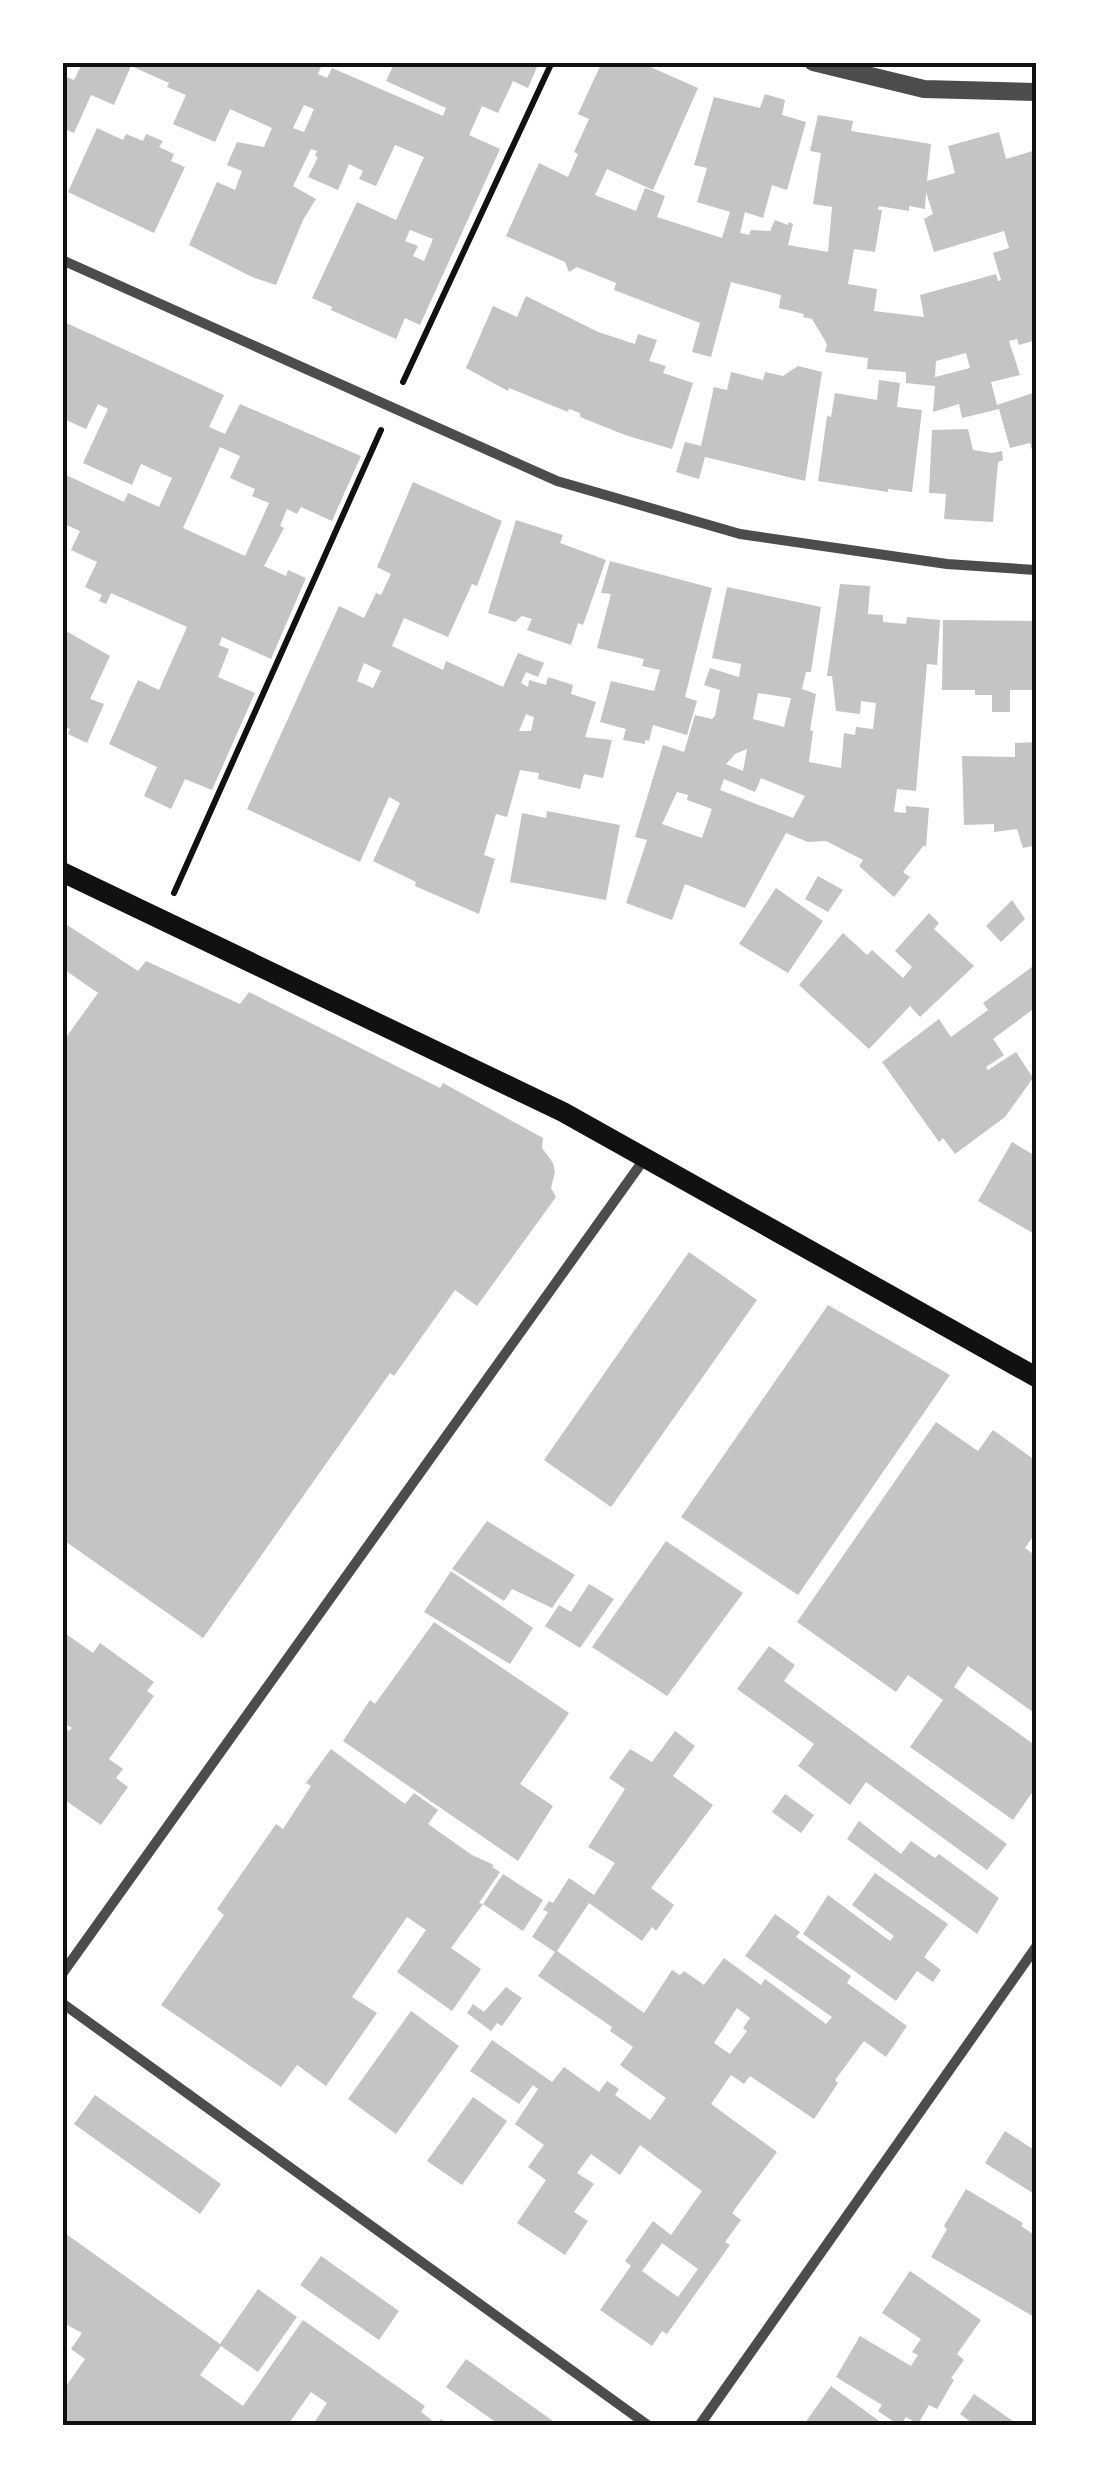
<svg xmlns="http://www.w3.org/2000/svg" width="1099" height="2488" font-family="Mulish,sans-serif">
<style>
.building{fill:#c4c4c4;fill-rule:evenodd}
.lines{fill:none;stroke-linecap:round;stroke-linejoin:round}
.path{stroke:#111;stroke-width:6}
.minor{stroke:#4c4c4c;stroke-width:10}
.tertiary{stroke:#4c4c4c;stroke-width:18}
.secondary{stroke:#111;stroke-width:20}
.neatline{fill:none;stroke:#111;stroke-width:4}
</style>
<rect width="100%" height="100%" fill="#fff"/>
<path class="building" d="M83,62l20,5 2,-5h218l-5,12 9,4 5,-10 111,48 3,-8 -60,-27 9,-19h144l-11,26 -15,-7 -15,32 -16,-7 -13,29 31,14 -80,176 -15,-7 -9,21 -65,-29 1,-3 -20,-9 45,-96 39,18 28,-63 -29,-12 -19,41 -17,-7 4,-8 -14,-7 -11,26 -30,-13 10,-20 -3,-1 2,-5 -6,-2 -18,37 23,13 -13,21 -27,65 -24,-8 -63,-32 28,-63 18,8 7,-19 -15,-6 10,-23 27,5 8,-19 -42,-19 -15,33 -42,-18 13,-29 -19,-8 2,-4 -38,-17 -17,39 -23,-10 -17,38 -12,-5v-53l12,5zM304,105l10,4 -10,23 -11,-4zM410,230l23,9 -9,22 -11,-5 5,-10 -13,-5z
M602,62h37l59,26 -45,102 -46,-21 -12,26 41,16 9,-23 20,8 -8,21 65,21 8,-26 -33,-10 10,-34 -13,-3 20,-68 46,11 5,-14 20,6 -3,15 24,7 -19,68 -15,-5 -9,33 -18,-6 -5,21 9,2 2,-5 19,1 5,-11 13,5 1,-3 4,2 -5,21 40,7 4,-45 -19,-3 8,-51 -11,-2 8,-36 35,6 -2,10 80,13 -4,37 28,-8 -7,-27 51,-14 7,27 30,-9v190l-17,5 -2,-6 -8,2 11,34 -29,7 6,23 39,-13v71l-6,-20 -20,5 -11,-39 -37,9 -3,-14 -26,8 2,-26 -29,-3v-11l-39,-3 1,-11 -43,-6 2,-8 -15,-25 -9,-2 1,-3 -25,-6 2,-13 -50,-13 -20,75 -19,-5 8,-29 -86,-33 2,-7 -39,-16 -8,5 -4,-10 -59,-26 33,-73 29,14 10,-23 -4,-2 15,-33 -11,-5zM926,192l7,22 -9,5 10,33 70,-21 5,17 -16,5 8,27 -3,1 -2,-7 -76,21 4,22 -50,-6 3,-22 -29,-5 6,-35 21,3 7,-42h-4l1,-4 30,5v-5l16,3zM966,353l4,15 -35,9 1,-16z
M97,128l26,12 3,-6 17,7 3,-7 17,7 -4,6 15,7 -3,7 14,6 -31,66 -86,-41z
M526,296l72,36 37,12 3,-10 19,6 -8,21 17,5 -3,7 30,10 -21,66 -47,-14 -45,-18v-4l-11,-4 -1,3 -59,-24 -1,3 -42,-23 27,-62 24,11z
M62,321l162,74 -15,32 16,7 15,-30 121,52 -29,65 -31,-14 -4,7 -10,-5 -7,17 4,2 -20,38 22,10 2,-6 18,8 -35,81 -49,-22 -3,8 10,4 -11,28 37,16 -43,97 -27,-11 -14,30 -27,-13 13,-29 -48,-23 29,-64 21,10 28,-63 -76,-34 -5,11 -7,-3 3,-6 -17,-8 12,-25 -26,-12 9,-19 -18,-8v-40l4,-8 58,27 4,-9 31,14 13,-29 -31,-14 -9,21 -49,-22 25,-54 -10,-5 -12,25 -20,-9 1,-4 -5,-2zM220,447l20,9 -10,22 25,11 -3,7 17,7 -24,53 -62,-28z
M798,366l24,6 -17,109 -100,-24 -6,22 -23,-7 9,-30 16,4 13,-59 13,3 4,-18 32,8 2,-8 18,4z
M879,380l21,3 -3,24 25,3 -10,82 -24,-3v3l-70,-11 9,-65 4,1 4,-24 42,7z
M968,429l5,21 19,3 10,-2 1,9 -5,2 -5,60 -49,-3 2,-25 -17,-1 3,-63z
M413,482l89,39 -25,65 -5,-2 -24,53 -44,-19 -12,28 51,24 3,-9 57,26 15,-34 26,10 -6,14 -12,-5 -5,11 7,4 1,-7 17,5 2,-8 25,8 -2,9 25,8 -11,35 27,3 -9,38 -19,-4 -4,15 -42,-10 1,-6 -19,-3 -13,47 -11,-3 -12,41 11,4 -16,55 -64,-28 1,-4 -43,-21 27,-58 -11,-6 -29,65 -113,-53 92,-203 25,12 12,-25 5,2 10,-21 -14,-7zM364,663l17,8 -8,17 -16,-7zM526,714l8,3 -3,14h-12z
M516,520l47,15 -3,8 46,17 -23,65 -5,-2 -7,22 -44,-15 5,-11 -10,-3 -7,6 -27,-9z
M610,561l102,27 -27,109 12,4 -10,34 -34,-10 -4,16 -4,-1v4l-22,-4 3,-11 -26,-7 11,-41 43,10 6,-21 -18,-4 2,-7 -47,-11 14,-54 -10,-1z
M840,584l30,2 -2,28 15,1v7l23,2 1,-7 33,3 -3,45 -10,-1 -11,127 -19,-2 -3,23 12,1v-7l23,2 -3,39 -2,-2 -21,27 7,5 -16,20 -35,-31 4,-6 -37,-19 -18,1 -22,-9 -41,75 -60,-24 -13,36 -46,-17 21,-63 -12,-3 28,-92 21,7 11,-37 17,4 3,-3 5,-26 -16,-5 6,-17 29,9 2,-13 -29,-6 15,-71 94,20 -10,65h-5l-4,17 14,5 -6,36 3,1 -4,31 32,6 3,-35 11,2 1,-8 17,2 3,-26 -15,-2 -1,13 -24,-3 -4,-35h-5zM758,693l33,5 -7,29 -31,-8zM747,749l-4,22 -17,-7 9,-10zM761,778l44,18 -12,22 -73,-28 4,-11 31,13zM677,792l11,3 -1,5 25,9 -10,29 -40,-14z
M943,620l93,1v69h-26v22h-18v-17h-17v-5h-33z
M66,631l44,25 -20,43 14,5 -17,39 -19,-9 2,-5 -8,-3v-89z
M1036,742v116h-1l-3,-12 -9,2 -6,-19 -23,3v-8l-30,1 -2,-69 53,1v-14z
M547,811l73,14 -14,75 -96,-18 12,-69 24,5z
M818,876l25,14 -15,22 -23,-13z
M776,888l47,33 -35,52 -49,-29z
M1012,900l13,19 -24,23 -15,-16z
M929,913l10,10 -5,6 40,37 -54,51 -10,-11 -41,43 -70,-64 44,-52 24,22 5,-5 31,28 9,-11 -17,-16z
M64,923l74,48 8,-10 94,43 9,-12 191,96 3,-5 100,55 -1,10 11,15 2,9 -4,16 5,9 -79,109 -22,-16 -61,86 -4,-3 -187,265 -141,-99v-496l36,-50 -36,-25z
M1036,964v43l-43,32 11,16 -18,12 2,3 28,-18 17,26 -28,39 -50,37 -12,-16 -4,4 -57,-80 57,-43 12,18 37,-27 -5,-7z
M1012,1142l20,12 4,-8v89l-58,-34z
M689,1252l68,48 -146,207 -67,-47z
M828,1305l122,70 -152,220 -117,-78z
M936,1422l42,29 15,-21 43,31v71l-11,16 11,8v158l-68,-48 -14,21 82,59v41l-23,33 -103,-73 33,-47 -35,-25 -12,17 -99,-70z
M487,1521l88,54 -23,33 -40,-19 -8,12 -52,-32z
M666,1541l77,52 -76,103 -75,-49z
M451,1571l82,57 -23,36 -86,-52z
M589,1584l25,15 -34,49 -35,-22 14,-21 12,7z
M434,1622l135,91 -49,71 33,22 -35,55 -175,-120 27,-41 5,4z
M62,1631l31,22 7,-10 54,39 -7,9 7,5 -45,63 14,10 -7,9 12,9 -27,38 -39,-27v-72l7,5 3,-3 -10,-6z
M769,1646l26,19 -11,16 223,163 -20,26 -121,-88 -16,23 -52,-39 16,-22 -77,-55z
M675,1731l20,15 -22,30 40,29 -62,83 23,17 -18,26 -4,-4 -10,14 -53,-38 -32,48 87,62 28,-43 8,5 4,-4 20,14 20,-27 37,27 4,-6 61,45 6,-7 -87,-61 30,-42 25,18 -4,5 55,39 -4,7 60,43 -21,31 -22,-16 -29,39 3,3 -24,36 -64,-43 -6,8 -13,-9 -20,29 66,48 -45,61 9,7 -16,22 5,3 -63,89 -5,-3 -10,15 -52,-36 31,-44 -6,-5 28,-40 18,14 31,-44 -62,-46 -20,30 -29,-21 -14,19 17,11 -20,28 14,9 -23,34 -48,-32 29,-43 -18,-13 16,-22 -29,-21 23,-35 -5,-4 -14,19 -49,-33 22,-31 60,42 12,-15 35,25 8,-11 12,8 -4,6 35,25 16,-22 -46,-33 13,-18 -23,-16 2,-4 -74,-51 17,-24 -23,-15 16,-25 -5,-2 6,-9 4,2 16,-25 25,17 21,-32 -27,-16 37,-58 -16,-11 21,-29 22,13zM737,2008l13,10 -7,10 4,3 -17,23 -16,-11zM662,2243l36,26 -20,28 -36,-26z
M331,1749l74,55 9,-11 24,17 -10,14 44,31 22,10 -2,2 8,5 -21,31 4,1 20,-30 40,26 -20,31 -40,-27 -32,44 30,21 -29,42 -55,-39 29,-42 -19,-13 -55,80 25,16 -51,73 -29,-21 -16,22 -120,-82 63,-90 -7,-6 59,-85 7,5 28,-43 -5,-3z
M785,1794l29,21 -13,18 -29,-21z
M859,1821l42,33 10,-13 24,17 4,-4 60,44 -22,36 -130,-95z
M875,1873l73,51 -24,33 17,13 -8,12 -16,-11 -21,30 -93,-67 25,-39 62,46 4,-5 -42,-31z
M506,1987l16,11 -20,28 -5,-3 -6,8 -24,-18 6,-9 11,8z
M411,2011l48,35 -63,88 -48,-35z
M95,2095l126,89 -21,30 -126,-90z
M473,2097l34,24 -45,64 -35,-24z
M1005,2131l31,20v44l-51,-32z
M966,2189l57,34 -2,3 15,10v82l-105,-61 16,-28 -3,-3z
M62,2231l158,113 38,-55 39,28 -39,55 -37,-26 -21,29 43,31 60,-86 122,86 -4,6 16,12 4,-5 10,7h-139l15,-23 -16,-11 -24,34h-225v-34l23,-33 -14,-10 11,-16 -20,-11z
M321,2256l78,55 -20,29 -79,-55z
M910,2271l71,49 -24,34 7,6 -13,18 3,2 -17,29 -8,-4 -11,19 -12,-7 -6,9 -22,-15 4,-6 -46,-28 24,-41 51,30 7,-11 -6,-3 9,-13 -39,-26z
M466,2359l94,67h-59l-55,-39z
M831,2386l55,40h-83z
M974,2394l46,32h-44l-16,-12z"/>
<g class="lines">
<path class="path" d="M403,382l149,-320
M174,893l207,-463"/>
<path class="minor" d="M62,260l495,221 183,53 207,30 89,6
M62,1974l583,-816
M62,2003l587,423
M699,2426l337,-479"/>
<path class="tertiary" d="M813,62l111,27 112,3"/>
<path class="secondary" d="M62,872l501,240 473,265"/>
</g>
<rect width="1099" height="2488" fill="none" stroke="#ffffff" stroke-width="130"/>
<rect x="65" y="65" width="969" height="2358" class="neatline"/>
</svg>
